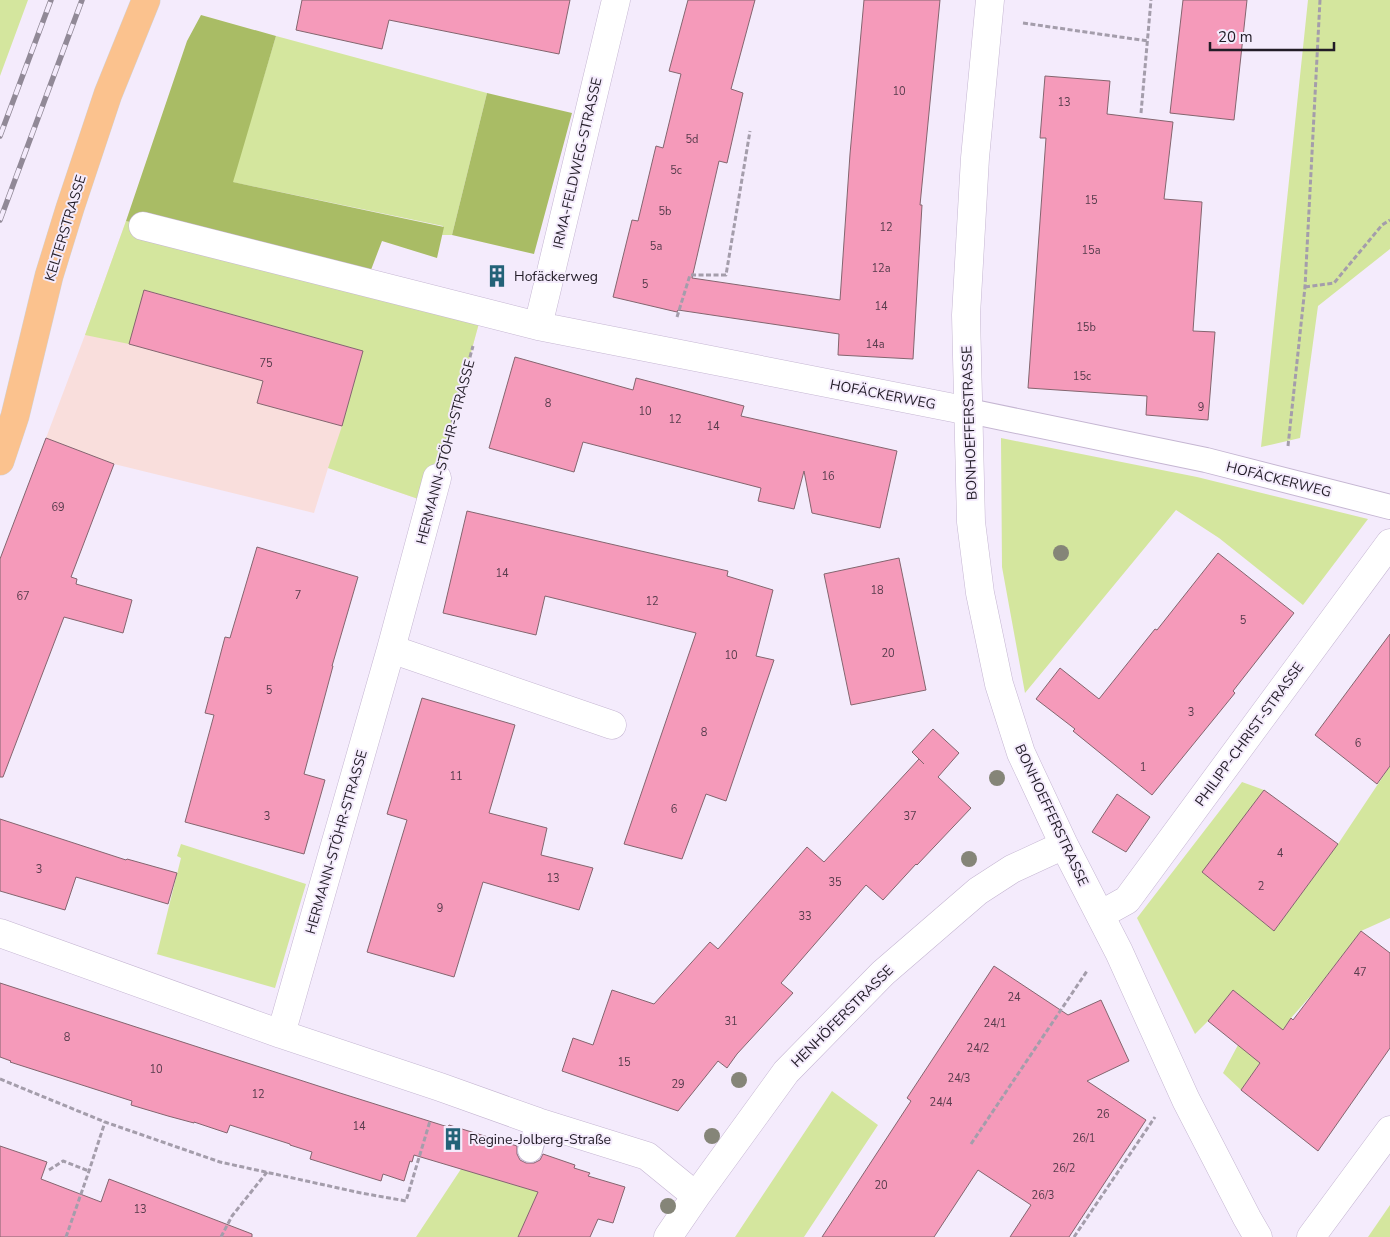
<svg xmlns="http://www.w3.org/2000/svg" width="1390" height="1237" font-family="'Nunito Sans',sans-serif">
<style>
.commercial{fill:#f9dedc}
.green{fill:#d4e69e}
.forest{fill:#a9bc65}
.building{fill:#f59aba;stroke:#84656f}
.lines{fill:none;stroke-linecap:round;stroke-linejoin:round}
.lane-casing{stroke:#c5b6d2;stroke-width:26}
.street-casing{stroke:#c5b6d2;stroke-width:29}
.primary-casing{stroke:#d3d2d4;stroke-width:29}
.path{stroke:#a49dab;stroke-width:3;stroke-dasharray:5 2.5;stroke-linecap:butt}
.lane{stroke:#fff;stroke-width:24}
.street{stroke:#fff;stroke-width:28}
.primary{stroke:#fbc28e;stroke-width:28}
.rail-casing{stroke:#918997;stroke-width:5.5}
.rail{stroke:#f4ebfc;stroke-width:4;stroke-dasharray:11;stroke-linecap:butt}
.tree{fill:#858578}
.labels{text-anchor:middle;stroke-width:4;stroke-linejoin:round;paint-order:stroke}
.number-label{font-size:11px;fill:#573c4c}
.street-label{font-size:14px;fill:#221c27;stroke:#f4ebfc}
.poi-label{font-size:14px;fill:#221c27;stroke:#f4ebfc;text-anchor:start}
</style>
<rect width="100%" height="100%" fill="#f4ebfc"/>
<path class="commercial" d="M126,221l356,91 -52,191 -102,-35 -14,45 -200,-49 -68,-26 39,-103z"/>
<path class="green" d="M0,0h28l-28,76z
M1308,0h82v249l-72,57 -18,132 -39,9z
M276,36l211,57 -35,142h-11l2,-9 -211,-44z
M126,221l356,91 -52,191 -102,-35 14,-42 21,-75 -218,-61 -16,54 -44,-9z
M1001,438l196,39 171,42 -65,86 -84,-67 -43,-28 -151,183 -23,-126z
M1390,766v152l-29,13 -47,61 -23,26 -50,72 -18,-17 15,-28 24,-31 -29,-24 -25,31 -13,13 -58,-116 105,-136 22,8 -61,82 71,59 64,-87z
M181,844l125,40 -31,104 -122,-35 4,1 24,-96 -4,-2z
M832,1091l46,34 -74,112h-69z
M461,1169l77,23 -20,45h-102z
M1390,1205v32h-22z"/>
<path class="forest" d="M201,15l75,21 -43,146 211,45 -7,31 -55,-17 -16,42 -240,-62 61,-180z
M487,93l85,20 -38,141 -82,-19z"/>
<path class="building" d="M302,0h268l-11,54 -170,-34 -7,29 -86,-19z
M688,0h67l-24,89 12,4 -16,70 -8,-2 -27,117 148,22 10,-146 14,-154h76l-20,205h2l-9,154 -75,-4 1,-21 -161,-24 -1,2 -64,-15 19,-77 6,1 18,-75 7,2 18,-74 -12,-3z
M1183,0h64l-13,120 -64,-7z
M1045,76l65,5 -3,33 66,8 -9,77 38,3 -9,129 22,1 -7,88 -62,-5 1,-19 -119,-8 18,-250h-6z
M144,290l219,61 -21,75 -85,-23 6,-22 -134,-37z
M515,357l118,33 3,-12 108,28 -3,10 156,35 -17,77 -68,-15 -8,-42 -10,38 -36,-8 3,-13 -178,-46 -9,30 -85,-24z
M46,438l68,26 -43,113 6,2 -1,5 56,16 -9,33 -59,-16 -61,160h-3v-218z
M467,511l261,60 -1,5 46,14 -17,66 18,4 -48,141 -20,-7 -24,65 -58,-15 72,-211 -151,-37 -9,39 -93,-22z
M257,547l101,30 -26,89h1l-29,108 21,6 -21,74 -119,-32 29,-107 -9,-2 20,-76 5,1z
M1218,553l76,60 -61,78 2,2 -83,102 -79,-64 2,-2 -39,-30 24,-31 39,31 56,-70 2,1z
M899,558l27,132 -75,15 -27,-131z
M1390,634v132l-13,18 -62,-49z
M422,698l93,27 -26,88 58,15 -6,27 52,13 -14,42 -96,-28 -29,95 -87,-25 40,-132 -20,-6z
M933,729l26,24 -21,24 33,31 -54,57 -1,-1 -33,36 -17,-15 -85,98 12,10 -56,61 -10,14 -9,-7 -40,50 -116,-40 11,-33 20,7 19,-55 42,14 56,-62 8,7 89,-102 17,15 95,-103 5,5 -12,-12z
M1264,790l74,54 -64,87 -72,-59z
M1117,794l33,23 -24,35 -34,-20z
M0,819l126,41 1,-1 50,14 -9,31 -92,-27 -11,33 -65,-19z
M1361,931l29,22v95l-72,103 -77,-61 19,-27 -52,-42 25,-31 50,40 8,-12 2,2z
M994,966l74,49 33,-15 28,61 -42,20 59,39 -77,117h-59l21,-32 -53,-35 -44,67h-112l89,-136 -4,-3z
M0,983l340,110 108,34 1,-2 68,21v8l3,6 6,3h8l6,-3 3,-6 32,11 -1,3 16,5 -2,3 37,11 -12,36 -15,-4 -8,18h-72l20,-45 -124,-37 -2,7 -2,-1 -6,20 -21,-7 -2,7 -71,-22 2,-7 -22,-7v-1l-60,-19 -3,8 -33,-11v1l-26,-7 -37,-11 1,-4 -122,-39 1,-1 -11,-4z
M0,1146l47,16 -6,17 60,23 8,-23 143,55v3h-252z"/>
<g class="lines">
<defs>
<path id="lane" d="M969,411l237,49 184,47
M530,1150l8,-28"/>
<path id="street" d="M990,0l-15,158 -9,157 5,207 9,71 19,91 22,69 43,92 55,107 67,148 61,118 11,19
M143,226l395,100 431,85
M538,326l78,-326
M391,649l221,76
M1100,915l27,-15 263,-357
M0,933l281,101 159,53 98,35 109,34 49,40
M281,1034l110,-385 46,-171
M668,1237l28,-41 90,-124 97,-99 95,-82 34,-22 52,-24
M1311,1237l79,-107"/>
<path id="primary" d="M0,461l15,-45 34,-140 21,-68 38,-114 38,-94"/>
</defs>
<use href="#lane" class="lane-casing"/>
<use href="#street" class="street-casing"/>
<use href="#primary" class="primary-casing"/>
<path class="path" d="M1023,23l125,18
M1141,113l10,-113
M1305,287l29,-4 48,-58 8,-5
M677,317l13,-42h36l24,-144
M446,444l27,-98
M1288,446l17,-159 15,-287
M0,1079l105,43 115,40 141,31 45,8 24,-80
M971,1144l116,-173
M49,1170l14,-9 26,10
M66,1237l23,-66 16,-49
M221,1237l11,-21 35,-44
M1074,1237l81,-120"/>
<use href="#lane" class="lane"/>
<use href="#street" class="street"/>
<use href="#primary" class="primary"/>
<defs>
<path id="rail" d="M0,136l51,-136
M0,220l82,-220"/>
</defs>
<use href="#rail" class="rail-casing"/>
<use href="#rail" class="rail"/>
</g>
<g class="tree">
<circle cx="1061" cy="553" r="8"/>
<circle cx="997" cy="778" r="8"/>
<circle cx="969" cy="859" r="8"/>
<circle cx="739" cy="1080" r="8"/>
<circle cx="712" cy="1136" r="8"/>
<circle cx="668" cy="1206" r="8"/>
</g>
<defs>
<symbol id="building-bare" viewBox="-9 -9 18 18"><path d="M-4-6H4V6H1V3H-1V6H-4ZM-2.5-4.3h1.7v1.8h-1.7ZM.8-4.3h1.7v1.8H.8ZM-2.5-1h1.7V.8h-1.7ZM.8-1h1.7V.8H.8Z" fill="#236278" stroke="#f4ebfc" stroke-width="2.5" paint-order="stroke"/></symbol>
</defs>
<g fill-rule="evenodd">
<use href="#building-bare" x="481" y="260" width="32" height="32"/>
<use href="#building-bare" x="437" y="1123" width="32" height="32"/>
</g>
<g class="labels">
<g class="number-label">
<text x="899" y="95">10</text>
<text x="1064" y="106">13</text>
<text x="692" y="143">5d</text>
<text x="676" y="174">5c</text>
<text x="1091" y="204">15</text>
<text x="665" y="215">5b</text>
<text x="886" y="231">12</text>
<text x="656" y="250">5a</text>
<text x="1091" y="254">15a</text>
<text x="881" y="272">12a</text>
<text x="645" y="288">5</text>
<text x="881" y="310">14</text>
<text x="1086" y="331">15b</text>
<text x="875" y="348">14a</text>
<text x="266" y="367">75</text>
<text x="1082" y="380">15c</text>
<text x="548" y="407">8</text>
<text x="1201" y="411">9</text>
<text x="645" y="415">10</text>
<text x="675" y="423">12</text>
<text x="713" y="430">14</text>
<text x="828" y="480">16</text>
<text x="58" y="511">69</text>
<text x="502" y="577">14</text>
<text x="877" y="594">18</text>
<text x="298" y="599">7</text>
<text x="23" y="600">67</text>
<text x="652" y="605">12</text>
<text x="1243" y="624">5</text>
<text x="888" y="657">20</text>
<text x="731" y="659">10</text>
<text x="269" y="694">5</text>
<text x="1191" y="716">3</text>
<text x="704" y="736">8</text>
<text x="1358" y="747">6</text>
<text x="1143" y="771">1</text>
<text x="456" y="780">11</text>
<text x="674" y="813">6</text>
<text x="267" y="820">3</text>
<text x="910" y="820">37</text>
<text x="1280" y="857">4</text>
<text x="39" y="873">3</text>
<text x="553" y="882">13</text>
<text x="835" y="886">35</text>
<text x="1261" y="890">2</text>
<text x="440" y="912">9</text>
<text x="805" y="920">33</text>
<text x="1360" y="976">47</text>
<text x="1014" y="1001">24</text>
<text x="731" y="1025">31</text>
<text x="995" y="1027">24/1</text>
<text x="67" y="1041">8</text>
<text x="978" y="1052">24/2</text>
<text x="624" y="1066">15</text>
<text x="156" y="1073">10</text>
<text x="959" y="1082">24/3</text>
<text x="678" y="1088">29</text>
<text x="258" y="1098">12</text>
<text x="941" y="1106">24/4</text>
<text x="1103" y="1118">26</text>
<text x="359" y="1130">14</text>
<text x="1084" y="1142">26/1</text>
<text x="1064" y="1172">26/2</text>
<text x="881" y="1189">20</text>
<text x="1043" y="1199">26/3</text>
<text x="140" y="1213">13</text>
</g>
<g class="street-label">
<text transform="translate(577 163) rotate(-77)" y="5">IRMA-FELDWEG-STRASSE</text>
<text transform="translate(65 228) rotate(-73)" y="5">KELTERSTRASSE</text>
<text transform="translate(883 394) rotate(11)" y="5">HOFÄCKERWEG</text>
<text transform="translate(969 423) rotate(-92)" y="5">BONHOEFFERSTRASSE</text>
<text transform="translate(445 452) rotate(-75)" y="5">HERMANN-STÖHR-STRASSE</text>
<text transform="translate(1279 479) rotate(14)" y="5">HOFÄCKERWEG</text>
<text transform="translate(1249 734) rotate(-54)" y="5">PHILIPP-CHRIST-STRASSE</text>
<text transform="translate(1052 815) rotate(65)" y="5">BONHOEFFERSTRASSE</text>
<text transform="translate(336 842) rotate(-74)" y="5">HERMANN-STÖHR-STRASSE</text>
<text transform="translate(842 1016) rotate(-45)" y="5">HENHÖFERSTRASSE</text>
</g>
<g class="poi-label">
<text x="514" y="281">Hofäckerweg</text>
<text x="469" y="1144">Regine-Jolberg-Straße</text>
</g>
</g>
<path d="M1210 42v8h124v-8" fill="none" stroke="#221c27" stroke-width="2.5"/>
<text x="1218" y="42" font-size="15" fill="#221c27" stroke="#f4ebfc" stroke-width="4" paint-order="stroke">20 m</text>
</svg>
